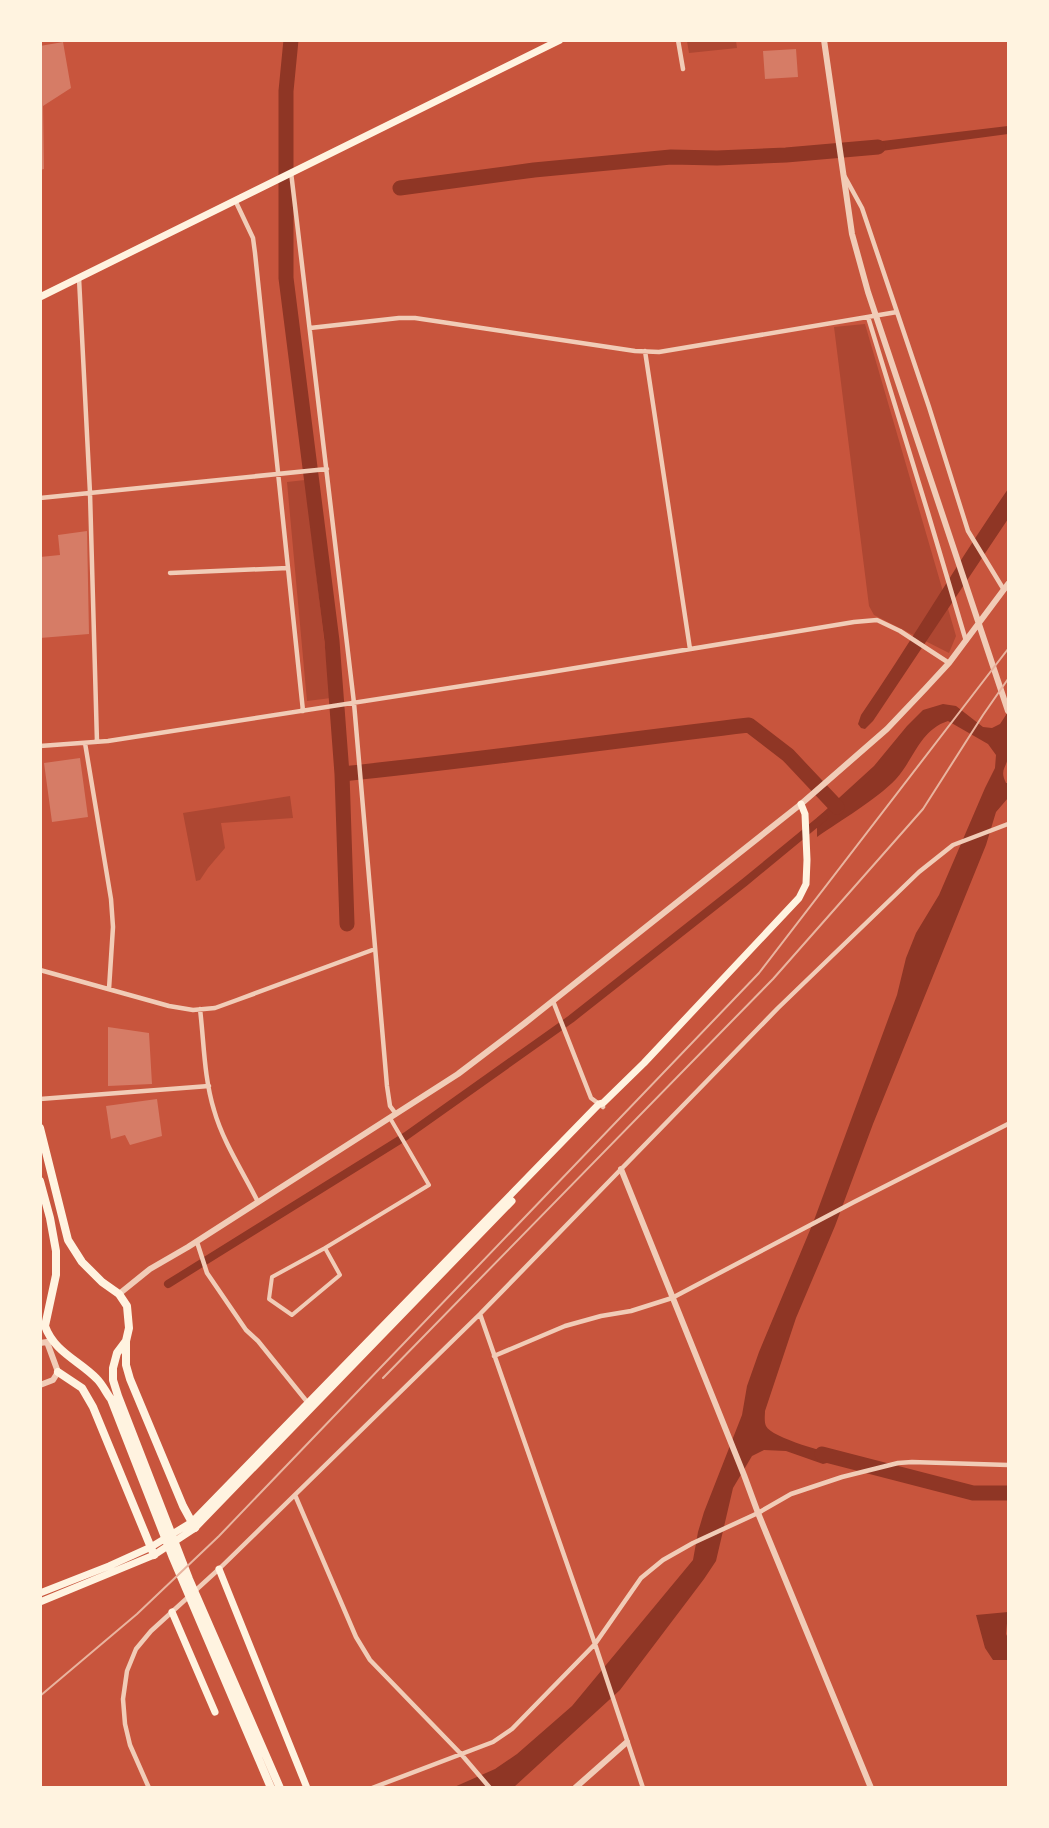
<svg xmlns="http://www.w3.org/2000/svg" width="1049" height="1828" font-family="'Space Grotesk',sans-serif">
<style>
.green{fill:#ae4732}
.water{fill:#8f3625}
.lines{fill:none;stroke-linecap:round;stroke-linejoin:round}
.canal{stroke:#8f3625;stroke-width:8}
.river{stroke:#8f3625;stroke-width:15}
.building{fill:#d67c66}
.pedestrian{stroke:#f1ccb7;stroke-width:4}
.minor{stroke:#f1ccb7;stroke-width:4.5}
.tertiary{stroke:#f1ccb7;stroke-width:6}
.secondary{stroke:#fff3e0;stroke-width:7}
.primary{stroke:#fff3e0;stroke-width:8}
.rail{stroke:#e9b49f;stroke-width:2}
</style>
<rect width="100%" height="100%" fill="#c8553d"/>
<path class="green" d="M687,41h49l1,7 -48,5z
M865,324l91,312 -7,17 -75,-38 -5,-9 -35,-279z
M305,480l26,218 -24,3 -20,-219z
M290,796l3,22 -72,5 4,25 -17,20 -8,12 -4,1 -13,-68z"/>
<path class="water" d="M1008,126v8l-149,20 -2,-10z
M1008,489v30l-135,202 -8,8 -4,-1 -3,-4 3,-9c51,-74 96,-152 147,-226z
M943,704l13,2 27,21 9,1 8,-4 8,-12c0,14 3,30 0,44 -1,12 -9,13 -2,27h2v15l-12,14 -10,33 -113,279 -38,102 -39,92 -31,93c0,4 -1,11 1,15 5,12 64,27 80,32l-23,6 -37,-13 -22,-1 -12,6 -19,32 -17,73 -12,18 -84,111 -106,97 -62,1 43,-19 22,-15 55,-48 121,-146 5,-28 6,-20 38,-97 5,-29 12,-34 54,-129 84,-228 9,-37 10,-25 23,-38 46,-107 10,-20 1,-13 -8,-11 -40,-23c-28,9 -34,38 -52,58 -20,21 -55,41 -79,58v-19l57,-52 33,-40 16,-16z
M1008,1612l-2,22 2,4v22h-15l-8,-12 -9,-33z"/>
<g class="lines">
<path class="canal" d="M168,1284l238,-148 165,-117 174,-137 79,-65"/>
<path class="river" d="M291,40l-5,51v187l46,363 10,133 5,150
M400,188l134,-18 137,-13 46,1 69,-3 92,-8
M342,774c136,-14 271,-33 407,-49l39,30 49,52
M822,1454l151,39h35"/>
</g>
<path class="building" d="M63,42l8,46 -28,18 1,63 -4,1v-124z
M796,49l2,28 -33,2 -2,-28z
M87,531l2,103 -49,4v-81l20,-2 -2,-20z
M80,758l8,59 -36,5 -8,-59z
M108,1027l41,6 3,51 -44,2z
M157,1099l5,37 -32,9 -5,-10 -14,4 -5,-33z"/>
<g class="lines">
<path class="pedestrian" d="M325,1248l15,27 -48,40 -23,-16 3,-22 53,-29 104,-63 -39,-67"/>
<path class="minor" d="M678,40l5,29
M291,172l63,531 33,383 3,20 6,8
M845,177l17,31 67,199 39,124 36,59
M235,200l18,38 2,15 48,458
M79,278l11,215 7,249
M868,317l60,196 38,128
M310,328l89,-10h16l220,33 24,1 238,-40
M645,351l45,298
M40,498l287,-29
M170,573l118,-5
M85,743l26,156 2,28 -4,62
M40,746l68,-5 437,-68 309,-51 23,-2 23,11 49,32
M40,970l129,36 24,4 22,-2 22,-8 138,-51
M553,1001l38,97 12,9
M200,1009c4,33 4,69 14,101 9,32 29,62 44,92
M40,1099l169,-13
M197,1242l10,31 39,57 12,11 50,62
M480,1314l115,330 48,144
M494,1356l71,-30 36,-10 30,-5 41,-13 182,-96 154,-78
M295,1495l61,142 14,23 91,94 29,34
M149,1788l-19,-43 -5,-21 -2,-25 4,-28 9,-22 15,-18 68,-62 261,-255 298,-306 141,-136 34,-27 55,-21
M372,1788l121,-46 19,-13 83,-85 46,-66 22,-18 30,-17 65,-30 33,-19 51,-17 56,-14 14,-1 96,3"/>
<path class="tertiary" d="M824,40l28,194 16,58 140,419
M621,1169l123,306 14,38 113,275
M119,1294l31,-25 38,-22 270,-173 67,-51 276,-219 86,-75 38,-40 24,-26 59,-79
M40,1343l7,-1 11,30 -5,8 -13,5
M575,1788l52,-46"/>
<path class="secondary" d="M40,297l520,-257
M219,1569l88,219
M40,1593l69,-27 42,-19 41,-25 407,-418 4,-1 41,-40 155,-165 7,-14 1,-24 -2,-46 -4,-10
M40,1602l114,-47 41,-27 317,-327
M172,1612l43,100"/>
<path class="primary" d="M40,1128l28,112 14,22 20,20 17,12 8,12 2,22 -3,13 -9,12 -4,15v12l5,16 71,183 91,209
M40,1181l10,37 6,33v24l-11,51c9,26 35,35 52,53 6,6 9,14 14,20l62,159 98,230
M126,1341v24l4,14 53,127 12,22
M58,1372l24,16 11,19 61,148"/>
<path class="rail" d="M383,1378l390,-399 150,-170 60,-94 25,-36
M40,1696l97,-82 82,-78 540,-563 249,-324"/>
</g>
<rect width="1049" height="1828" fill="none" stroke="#fff3e0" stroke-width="84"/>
</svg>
